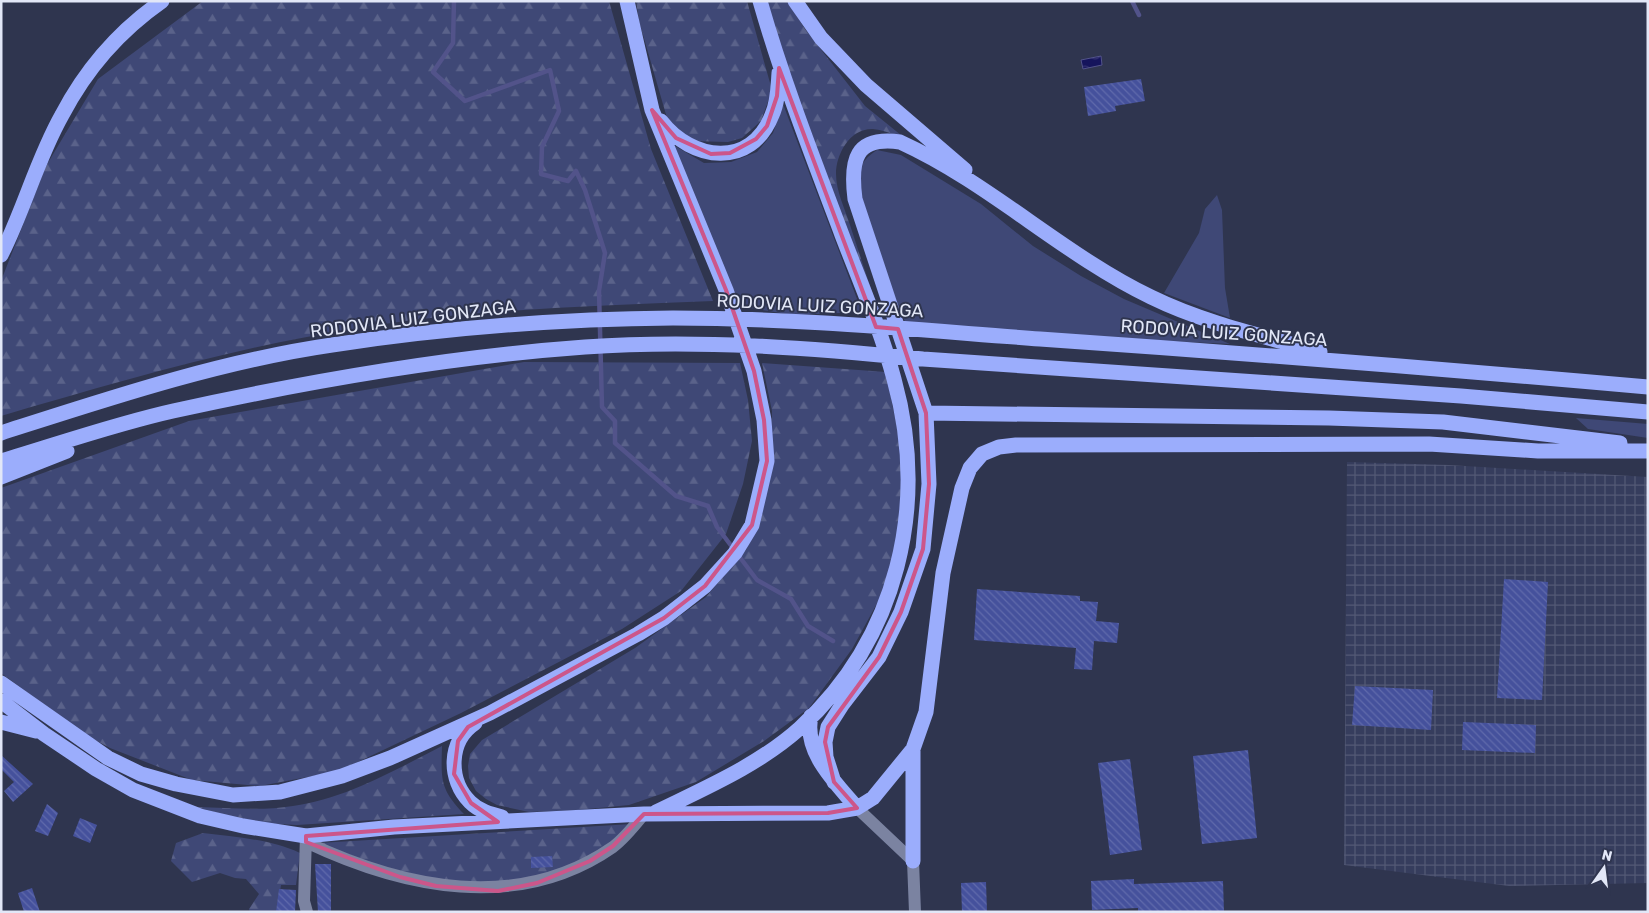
<svg xmlns="http://www.w3.org/2000/svg" width="1649" height="913" font-family="Rubik,sans-serif">
<style>
.industrial{fill:url(#industrial-grid)}
.grass{fill:#3f4876}
.forest{fill:url(#forest-firs)}
.water{fill:url(#water-waves);stroke:#52538a}
.lines{fill:none;stroke-linecap:round;stroke-linejoin:round}
.stream{stroke:#52538a;stroke-width:4.5}
.building{fill:url(#building-back-hatch)}
.minor{stroke:#7b83a1;stroke-width:12}
.highway{stroke:#9badfc;stroke-width:15}
.marked{fill:none;stroke:#cc568a;stroke-width:4;stroke-linejoin:round}
.labels{text-anchor:middle;stroke-width:4;stroke-linejoin:round;paint-order:stroke}
.street-label{font-size:18px;fill:#e2e7f7;stroke:#2f354f}
</style>
<defs>
<pattern id="industrial-grid" width="8" height="8" patternUnits="userSpaceOnUse" patternTransform="scale(1.25)"><rect width="8" height="8" fill="#363d5d"/><path d="M0 4h8M4 0v8" fill="none" stroke="#535975"/></pattern>
<pattern id="forest-firs" width="22" height="20" patternUnits="userSpaceOnUse" patternTransform="scale(1.25)"><rect width="22" height="20" fill="#3f4876"/><path d="M5 1l3.5 6h-7zM16 11l3.5 6h-7z" fill="#5a628a"/></pattern>
<pattern id="water-waves" width="16" height="10" patternUnits="userSpaceOnUse" patternTransform="scale(1.25)"><rect width="16" height="10" fill="#15145c"/><path d="M0 5q4-4 8 0t8 0" fill="none" stroke="#373674"/></pattern>
<pattern id="building-back-hatch" width="6" height="6" patternUnits="userSpaceOnUse" patternTransform="scale(1.25)"><rect width="6" height="6" fill="#45519c"/><path d="M-1 5l2 2M0 0l6 6M5-1l2 2" fill="none" stroke="#606aab"/></pattern>
</defs>
<rect width="100%" height="100%" fill="#2f354f"/>
<path class="industrial" d="M1347,462l102,3 199,12v406l-139,3 -165,-21z"/>
<path class="grass" d="M783,104l79,208 -68,3 -57,-9 -67,-163 34,20 27,-1 26,-10 16,-19z
M877,150l24,5 80,49 52,42 48,30 43,23 106,45 -322,-15c-14,-36 -54,-121 -49,-155 1,-11 9,-18 18,-24z
M1217,195l5,15 3,78 5,30 -66,-25 35,-60 6,-24z
M1576,418l72,6v14l-60,-9z"/>
<path class="forest" d="M203,1h406l42,148 62,152c-121,5 -242,8 -361,28 -120,19 -235,53 -351,87v-135l45,-115 52,-87z
M636,1h111l25,89 -11,31 -19,17 -14,4 -36,-1 -25,-23 -28,-97z
M766,1h21l18,28 60,77 47,38c-12,-6 -25,-14 -39,-15 -23,-1 -37,25 -37,45 0,17 9,35 14,51 10,31 20,61 30,91l-97,-254z
M524,362l216,1 8,37 4,41 -9,43 -17,50 -45,57 -59,38 -161,84 -122,58 -79,15 -68,-6 -82,-32 -26,-14 -83,-61v-185l188,-67z
M762,363l124,9 16,82v70l-16,63 -34,62 -43,59 -45,33 -68,41 -67,23 -51,5 -49,2 -32,-7 -11,-6 -10,-8 -7,-13 -1,-12 2,-12 12,-14 153,-92 71,-51 40,-47 12,-26 14,-70v-43z
M442,746c-1,34 -2,43 22,68l-167,11 -44,-2 -56,-16c31,1 65,4 96,-1 52,-7 102,-36 149,-60z
M632,824l-19,19 -41,22 -53,18 -92,1 -108,-41z
M203,833c31,4 68,6 97,20l-4,32h-15l-4,27h-27l-1,-3 10,-15 -13,-15 -11,-1 -15,-5 -28,9 -21,-21 5,-18z"/>
<path class="water" d="M1101,56l1,9 -19,4 -2,-9z"/>
<g class="lines">
<path class="stream" d="M454,1l-1,42 -20,29 32,29 85,-31 9,41 -17,36 -1,27 27,7 8,-10 9,19 20,63 -6,38 3,116 13,14v22l61,53 32,10 9,21 40,53 34,19 17,27 25,15
M1132,1l7,14"/>
</g>
<path class="building" d="M1141,79l4,22 -30,5 1,5 -28,5 -4,-29z
M1504,579l44,3 -6,118 -45,-2z
M977,589l103,7v5l18,1 -2,19 23,2 -2,20 -23,-2 -2,29 -18,-1 2,-21 -102,-8z
M1355,686l78,4 -2,40 -79,-5z
M1463,722l73,3 -1,28 -73,-3z
M1248,750l9,88 -55,6 -9,-88z
M1,755l32,29 -20,18 -9,-11 10,-9 -13,-13z
M1130,759l12,91 -32,5 -12,-92z
M47,804l11,9 -10,23 -13,-5z
M80,818l17,7 -7,18 -17,-7z
M552,856l1,11 -22,1v-11z
M315,864h16v48h-13z
M1134,879v5l89,-3 1,31h-86v-4l-46,2 -1,-29z
M986,882l1,30h-25l-1,-29z
M32,888l8,24h-16l-6,-19z
M279,889l17,1 -1,22h-19z"/>
<g class="lines">
<path class="minor" d="M857,808l56,53 2,51
M306,836l-2,65 3,11
M306,842c97,46 212,71 307,5 12,-9 22,-22 31,-33"/>
<path class="highway" d="M795,1l26,37 45,47 99,85
M661,121c31,40 90,48 111,-6 6,-13 6,-28 7,-42
M1,255c23,-45 36,-96 61,-140 24,-46 57,-84 100,-114
M926,413l403,5 114,4 177,21
M1,433c106,-34 220,-72 331,-88 112,-17 227,-26 341,-27 122,0 245,12 367,21 203,14 405,30 608,48
M1,461c57,-17 114,-37 172,-50 136,-30 273,-54 412,-64 113,-8 226,1 338,12l538,37 187,16
M1,477l66,-26
M1,683l107,75 33,16 35,10 57,11 47,-3 62,-16 48,-18 100,-45 148,-79 26,-16 41,-32 30,-33 17,-28 15,-64 -3,-41 -10,-49 -28,-81 -74,-180 -25,-109
M1,701l43,33 52,35 37,21 67,26 43,10 63,10 88,-9 250,-13 184,-1 29,-5 16,-10 40,-49 13,-37 17,-139 19,-85 8,-20 12,-14 17,-7 17,-2 413,-1 109,7h110
M811,716c-8,36 24,66 46,92
M1,722l35,9
M475,723c-27,18 -27,57 -5,79 9,9 20,12 32,15
M834,782l-8,-25 -1,-15 3,-15 14,-22 37,-48 22,-45 22,-63 6,-65 -3,-71 -71,-214c-5,-39 0,-63 45,-57 90,41 162,112 251,155 53,26 112,39 169,55
M656,812c49,-24 103,-47 144,-84 98,-90 129,-223 94,-349 -13,-49 -34,-97 -52,-144 -29,-77 -59,-154 -82,-234
M913,861v-112"/>
</g>
<path class="marked" d="M779,68l97,259 22,2 28,84 3,71 -6,65 -22,63 -22,45 -51,70 -3,15 9,40 23,26 -29,5 -184,1 -31,32 -23,15 -53,22 -39,8 -62,-5 -36,-9 -94,-35v-6l192,-14 -27,-19 -17,-29 4,-33 10,-14 196,-109 41,-32 47,-61 15,-64 -3,-41 -10,-49 -28,-81 -74,-180 24,28 35,16 19,-1 26,-14 11,-13 10,-30z"/>
<g class="labels">
<g class="street-label">
<text transform="translate(820 306) rotate(3)" y="6">RODOVIA LUIZ GONZAGA</text>
<text transform="translate(413 319) rotate(-7)" y="6">RODOVIA LUIZ GONZAGA</text>
<text transform="translate(1224 333) rotate(4)" y="6">RODOVIA LUIZ GONZAGA</text>
</g>
</g>
<rect width="1649" height="913" fill="none" stroke="#e2e7f7" stroke-width="5"/>
<g transform="translate(1604 868) rotate(14)" stroke="#2f354f" stroke-width="4" paint-order="stroke">
<path d="M0-4L9 19L0 12L-9 19Z" fill="#e2e7f7"/>
<text y="-8" font-size="14" font-weight="bold" text-anchor="middle" fill="#e2e7f7">N</text>
</g>
</svg>
